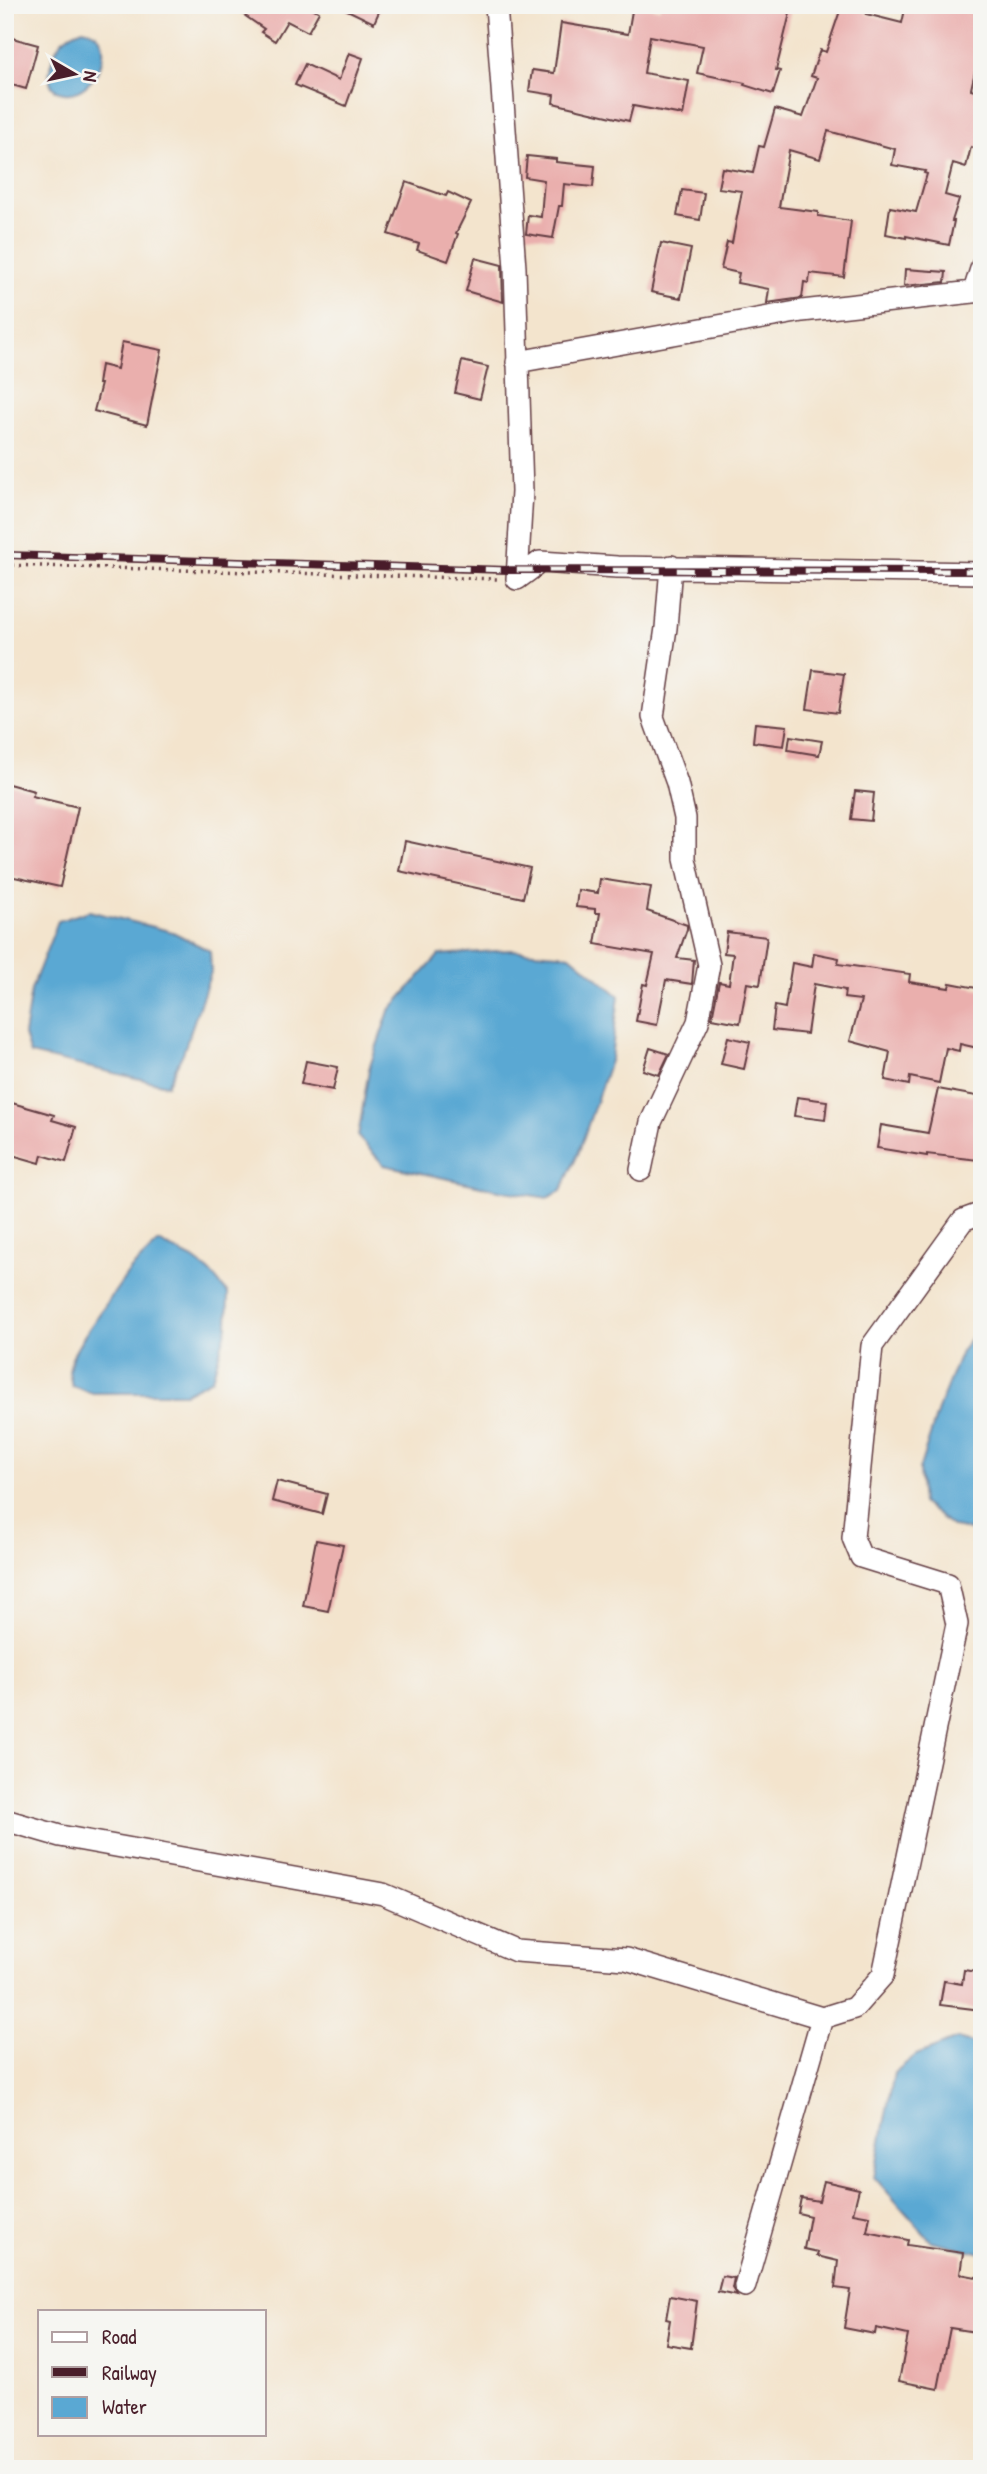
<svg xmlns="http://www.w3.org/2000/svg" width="987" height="2474" font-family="'Patrick Hand',sans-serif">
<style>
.water{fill:#5aa8d3;stroke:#52647f;stroke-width:2}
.building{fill:#eaafad}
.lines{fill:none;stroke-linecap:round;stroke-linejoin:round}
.minor-casing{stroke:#633d43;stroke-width:24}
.path{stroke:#633d43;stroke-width:3.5;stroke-dasharray:2 5;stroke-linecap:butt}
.minor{stroke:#fff;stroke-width:21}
.rail-casing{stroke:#4a1f2b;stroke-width:8}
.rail{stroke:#f6f6f2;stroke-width:5;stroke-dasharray:16;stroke-linecap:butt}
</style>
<rect width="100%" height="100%" fill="#f6f6f2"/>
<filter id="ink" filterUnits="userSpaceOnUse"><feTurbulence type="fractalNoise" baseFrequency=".0143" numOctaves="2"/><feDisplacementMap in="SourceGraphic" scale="14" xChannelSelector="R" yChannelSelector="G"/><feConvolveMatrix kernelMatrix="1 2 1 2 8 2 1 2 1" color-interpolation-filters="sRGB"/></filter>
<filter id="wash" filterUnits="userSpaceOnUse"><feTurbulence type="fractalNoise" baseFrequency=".00686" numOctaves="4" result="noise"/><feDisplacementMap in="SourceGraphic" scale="28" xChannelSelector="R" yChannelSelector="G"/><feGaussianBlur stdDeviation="1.57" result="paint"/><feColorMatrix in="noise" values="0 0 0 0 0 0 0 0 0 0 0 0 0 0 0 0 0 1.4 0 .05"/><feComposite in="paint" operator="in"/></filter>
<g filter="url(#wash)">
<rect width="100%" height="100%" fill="#f3e4cd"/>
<path class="water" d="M83,29c41,6 12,69 -19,64 -24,-3 -13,-36 -4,-50 5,-7 15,-11 23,-14z
M89,911l84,21 37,19 1,21 -28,81 -16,32 -137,-31 -6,-19 7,-45 27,-69z
M510,950l60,5 49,41 -8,62 -33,96 -17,37 -13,7 -44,-7 -120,-26 -26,-28 11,-68 20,-58 50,-56z
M159,1242l34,17 16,12 19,22 -1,34 -15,52 -27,14h-93l-20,-7 -3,-15 3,-14 12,-21 46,-66z
M982,1328v204l-29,-5 -31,-24 -3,-33 21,-66 21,-52 16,-23z
M957,2039l25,7v207l-51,-12 -57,-64 20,-104 22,-18z"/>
<g id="blocks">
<path class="building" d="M251,5h56l12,7 -11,20 -21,-11 -12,20 -14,-9 3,-3 -20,-14z
M337,5h45l-8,18z
M633,5l27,4v-4h132l-16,65 4,1 -7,23 -29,-9 1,-2 -48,-10 6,-27 -53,-10 -6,37 45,8 -6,34 -50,-9 -4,15 -76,-18 1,-8 -25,-4 3,-21 22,3 7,-50 67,11z
M842,5h27l-3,9 36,9 4,-18h17l21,5 1,-5h7l30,7v29l-11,48 11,3v58l-11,-3 -5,20 -13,-4 -8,32 14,4 -7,22h2l-5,24 -43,-9v2l-20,-4 4,-27 26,5 11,-38 -3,-1 1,-2 -33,-6 3,-16 -67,-18 -8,28 -31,-9 -10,57 39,5v4l33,5 -7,56 -34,-4 -1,10 -5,-1 -2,16 -35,5 2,-14 -32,-6 2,-10 -18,-4 6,-27 5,1 10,-52 -24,-3 4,-20 31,5 6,-27 5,1 11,-38 28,8 14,-39 -6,-2 9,-26 6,2z
M5,36l33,9 -12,44 -21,-6z
M349,53l14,5 -17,48 -51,-21 10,-21 34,16z
M527,156l29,3v3l39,4 -2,21 -29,-3 -2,22h-3l-6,32 -27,-4 2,-19 13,2 3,-37 -19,-3z
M406,182l40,14 2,-4 23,11 -15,30 2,1 -10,27 -31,-11 2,-6 -31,-10z
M682,190l22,3 -4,27 -23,-4z
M661,243l30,6 -10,49 -30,-6z
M475,258l27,7 1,37 -37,-11z
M905,269l41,3 -1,10 -41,4z
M122,342l40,8 -15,75 -53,-14 7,-27h-3l3,-19 16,4z
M462,361l26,6 -8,32 -25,-6z
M813,670l31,4 -6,39 -31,-4z
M755,723l32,3 -3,20 -31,-4z
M790,736l32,5 -3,14 -31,-5z
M5,783l29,8 -2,5 46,11 -18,80 -55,-12z
M855,791l19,2 -3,28 -20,-2z
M405,841l125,27 -7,30 -124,-27z
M600,879l51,8 -4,24 40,14v4l-10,29 17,2 -2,24 -26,-4 -9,45 -21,-4 7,-37 4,1 7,-31 -59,-10 5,-31h-5v-4l-19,-2 2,-17 20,3z
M727,932l40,5 -7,48 -13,-2 -7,40 -28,-5 7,-36 10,2 4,-30 -9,-1z
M814,953l25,5 -1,6 72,10 -1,8 40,6 1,-5 32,6v60l-22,-5 -1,7 -13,-3 -7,35 -29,-6 -1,8 -24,-5 5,-28 -40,-11 11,-41 -17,-2 1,-8 -31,-6 -7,50 -35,-4 3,-24 10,2 7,-45 20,4z
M728,1037l22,5 -6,27 -23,-5z
M650,1048l19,6 -10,21 -16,-5z
M306,1061l32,6 -5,23 -32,-6z
M938,1089l44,8v31l-4,32 -51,-6v2l-50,-8 4,-23 47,8z
M797,1097l30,4 -2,19 -31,-4z
M5,1101l49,14 -2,5 24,7 -10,35 -24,-7 -2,8 -35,-10z
M277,1481l50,13 -5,20 -50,-13z
M316,1540l27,5 -15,66 -25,-5z
M964,1970l18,3v37l-42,-5 4,-24 18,3z
M824,2181l35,8 -6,24 17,3 -3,16 41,8 -1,5 56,8 -3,21 22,4v55l-32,-5 -12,61 -39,-8 9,-46 -32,-7 -1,6 -31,-6 6,-38 -15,-2 3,-27 -21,-5 1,-4 -14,-3 6,-33 -12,-3 3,-15 18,3z
M722,2276l12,2 -2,10 5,8 -19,-4z
M670,2296l27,5 -6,47 -25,-4 4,-24 -4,-1z"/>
</g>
</g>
<g filter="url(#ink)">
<use href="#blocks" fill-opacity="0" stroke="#633d43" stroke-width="2"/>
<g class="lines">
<defs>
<path id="minor" d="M496,5l19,263 7,224 -5,87
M974,291l8,-25
M517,362l285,-51 180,-20
M517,579l23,-17 77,5 365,6
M641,1170l10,-48 47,-100 11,-57 -24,-106v-41l-8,-35 -24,-66 13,-89 5,-62
M5,1820l55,16 323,58 133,57 110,8 196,59 32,-10 29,-33 74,-351 -9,-40 -87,-27 -8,-19 19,-192 91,-126 19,-7
M745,2286l77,-268"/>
</defs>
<use href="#minor" class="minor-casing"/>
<path class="path" d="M5,565l492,14"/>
<use href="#minor" class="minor"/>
<defs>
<path id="rail" d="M5,555l503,15 474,1"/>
</defs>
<use href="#rail" class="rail-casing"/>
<use href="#rail" class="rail"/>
</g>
</g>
<rect width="987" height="2474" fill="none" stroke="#f6f6f2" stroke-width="28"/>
<rect x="38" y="2310" width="228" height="126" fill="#f6f6f2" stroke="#b1a0a2" stroke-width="2"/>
<rect x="52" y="2332" width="35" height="10" fill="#ffffff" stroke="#b1a0a2" stroke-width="2"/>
<text x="102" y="2344" font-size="21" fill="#4a1f2b">Road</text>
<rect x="52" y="2367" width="35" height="10" fill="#4a1f2b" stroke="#b1a0a2" stroke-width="2"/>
<text x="102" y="2380" font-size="21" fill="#4a1f2b">Railway</text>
<rect x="52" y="2397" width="35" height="21" fill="#5aa8d3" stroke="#b1a0a2" stroke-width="2"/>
<text x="102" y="2414" font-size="21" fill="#4a1f2b">Water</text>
<g transform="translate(74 74) rotate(99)" stroke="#f6f6f2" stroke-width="5" paint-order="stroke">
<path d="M0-5L12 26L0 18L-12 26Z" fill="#4a1f2b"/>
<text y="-10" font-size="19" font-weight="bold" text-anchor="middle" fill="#4a1f2b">N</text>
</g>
</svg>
